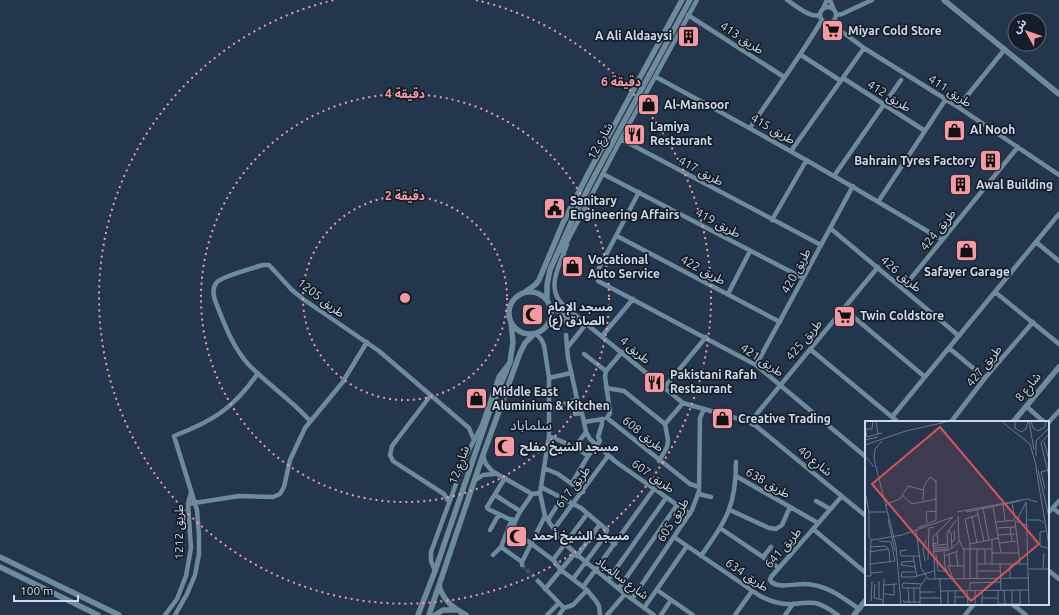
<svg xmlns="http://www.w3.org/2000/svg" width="1059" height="615" font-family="Ubuntu,'Noto Sans Arabic',sans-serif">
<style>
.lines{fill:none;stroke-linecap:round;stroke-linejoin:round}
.minor-tunnel{stroke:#3e4e65;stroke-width:4.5;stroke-dasharray:4.5 2;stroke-linecap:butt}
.minor{stroke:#6e8b9c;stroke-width:4.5}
.tertiary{stroke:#6e8b9c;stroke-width:5.5}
.ring{fill:none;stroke:#f49aa2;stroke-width:2;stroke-dasharray:2 4}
.labels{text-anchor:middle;stroke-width:3.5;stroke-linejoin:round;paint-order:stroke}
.poi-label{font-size:12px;font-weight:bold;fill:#ced9e9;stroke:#151d28;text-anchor:start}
.street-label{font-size:12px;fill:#ced9e9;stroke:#151d28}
.quarter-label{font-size:14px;fill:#b1c7e6;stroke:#151d28}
.inset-road{fill:none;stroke:#68778c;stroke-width:1}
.view{fill:#d45458;fill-opacity:0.15;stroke:#d45458;stroke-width:2}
.inset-edge{fill:none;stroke:#ced9e9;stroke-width:2}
.centre{fill:#f49aa2;stroke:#151d28;stroke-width:2}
.ring-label{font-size:12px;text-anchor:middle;font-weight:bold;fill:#f49aa2;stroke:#151d28;stroke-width:3.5;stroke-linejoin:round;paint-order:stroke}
</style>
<rect width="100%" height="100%" fill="#24364e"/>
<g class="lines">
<path class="minor-tunnel" d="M522,565l16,16"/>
<path class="minor" d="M787,0c9,6 23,18 33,15
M830,0l4,10
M820 15a8 8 0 1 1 16 0a8 8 0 1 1-16 0Z
M823,9l4,-9
M688,15l96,62
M836,15l6,-1 30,-14
M832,22l5,6 27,20 94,59 101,68
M801,55l40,26
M656,77c97,52 192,106 286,163
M843,78l82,53
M958,107l47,-58
M750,128c24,-36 50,-71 72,-108
M621,139l200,106
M791,151l73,-103
M603,174l200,104
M834,176l67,-96
M639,192l-43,82 2,7 158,84 110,92
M878,202l68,-103
M772,220l34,-59
M830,228l129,108
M617,236l163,86
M1036,242l23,19
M567,244c-5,17 -20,39 -8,56 6,8 16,15 24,21
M560,251l8,-11 53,-101 76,-139
M903,288l115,-141
M995,292l64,52
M728,294l22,-43
M551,307l20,13
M843,308l82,69
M548,325l23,-5 13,2 99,81 63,18 10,5 110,90
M536,334l5,5 3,6 5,33v58l-9,57 5,23 17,25 13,12 50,41 29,21
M566,335l2,23 9,41 5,14 4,19 4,7 26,23 74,52
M602,336l31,-37
M567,348l19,-24
M949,348l36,30
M810,349l88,73
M584,354l22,17
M756,365l97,-179
M549,378l22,-5
M606,388l18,3 41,33 3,16 -1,7 -8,14
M664,388l42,-51
M431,395l-39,51 -2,9 3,6 3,2 48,31 5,8
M1026,406l18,16
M549,410l28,-11
M575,414l7,-1
M892,417l167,-203
M607,418l83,66 9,3
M607,418l3,-5 -5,-37 1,-5 16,-19
M310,421c-18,-21 -42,-36 -61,-56 -15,-16 -23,-37 -31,-57 -3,-8 -8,-18 -1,-26 6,-6 36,-14 46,-17h6l23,25 11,9 76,52 90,77 5,12
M584,422l19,-3
M750,422l128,-155
M951,422l34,-44 48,-56
M1048,423l11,-12
M665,424l18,-21
M549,436l26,11 13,9
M575,447l11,-15
M483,456l3,8 6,7 40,23 8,-1
M544,468l14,6 25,18
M736,476l82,47
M505,478l-18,29 1,2 27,13
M474,481l9,-6 11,-1
M572,483l16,-27 12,-15 -2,-4 4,-13v-5
M541,487l40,21 26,22 -2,6 -32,43
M532,494c-7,12 -17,21 -19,36l40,30 8,10 26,20 9,11 3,5 1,9
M699,494l12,3
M495,495l25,16
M842,496l-71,81 -1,3c6,10 26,3 36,4 21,1 36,13 53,25
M816,501l14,8
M188,504l51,-8 34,1 7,-3 4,-7 6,-27 15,-32 37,-45 25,-41
M1053,508l6,5
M730,510l39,18 7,1 6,-4 8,-18
M1048,513l11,-12
M548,520l14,-22
M720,528l59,40
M554,529l54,-73
M813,529l53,44
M490,530l9,-16
M605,536l10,8
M674,537l86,59c10,5 21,9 33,8 8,-1 15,-2 22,-1 9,2 16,7 23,12
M501,547l21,15
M493,555l8,-8 11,-28
M577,556l23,-32
M701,556c25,-36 35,-49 35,-94
M763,557l8,-10
M553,560l34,-46
M522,565v-3l23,-46
M1048,570l11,9
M435,571l-4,-10v-9l36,-98 15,-29 17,-49 10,-13
M608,580l58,-82
M538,581l26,27 -5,7
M583,587l71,-98
M619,588l58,-83
M545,589l30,-36
M657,590l36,25
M632,599l60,-89 7,-19 1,-73 4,-9
M1012,604l14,11
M564,608l9,-3 14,-15
M644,608l43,-62
M165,615l12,-16 9,-23 5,-28 -3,-44 3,-12
M175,615l12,-21 8,-19 4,-21v-18l-2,-26 -23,-74c39,-15 60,-28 84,-63
M547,615l12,-12
M607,615l18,-21
M661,615l10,-15
M735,615l17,-24
M785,615l8,-11
M965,615l9,-11"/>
<path class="tertiary" d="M944,0l115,94
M509 313a21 21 0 1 1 42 0a21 21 0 1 1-42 0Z
M525,292l10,-7 4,-5 24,-57 26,-51 93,-172
M547,299v-14l3,-15 24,-54 21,-41 95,-175
M1013,422l46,-55
M0,557l119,58
M0,567l98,48
M439,586c5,15 14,22 27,29
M418,615l17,-44 54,-158 21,-51 3,-20 -2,-20
M429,615l54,-160 37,-102 5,-10 9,-9
M435,615l8,-5h12
M854,615l12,-15"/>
</g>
<g class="ring">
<circle cx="405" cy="298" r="102"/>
<circle cx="405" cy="298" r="204"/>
<path d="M476 0A306 306 0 1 1 334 0"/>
</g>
<defs>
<symbol id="supermarket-square" viewBox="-11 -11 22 22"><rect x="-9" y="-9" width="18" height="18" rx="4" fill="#f49aa2" stroke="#151d28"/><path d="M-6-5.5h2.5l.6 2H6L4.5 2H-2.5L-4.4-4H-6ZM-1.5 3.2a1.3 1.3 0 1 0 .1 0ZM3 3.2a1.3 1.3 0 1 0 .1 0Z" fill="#111"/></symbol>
<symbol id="building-square" viewBox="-11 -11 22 22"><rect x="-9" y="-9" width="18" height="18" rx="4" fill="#f49aa2" stroke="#151d28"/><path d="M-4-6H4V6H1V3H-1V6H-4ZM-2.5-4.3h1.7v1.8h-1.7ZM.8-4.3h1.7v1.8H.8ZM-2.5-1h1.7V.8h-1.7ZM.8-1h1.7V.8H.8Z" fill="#111"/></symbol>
<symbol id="shop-square" viewBox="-11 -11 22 22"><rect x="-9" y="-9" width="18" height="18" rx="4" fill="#f49aa2" stroke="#151d28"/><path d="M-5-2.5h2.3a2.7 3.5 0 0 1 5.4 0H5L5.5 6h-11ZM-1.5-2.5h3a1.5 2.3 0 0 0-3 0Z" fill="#111"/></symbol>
<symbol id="restaurant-square" viewBox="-11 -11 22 22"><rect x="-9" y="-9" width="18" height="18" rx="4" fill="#f49aa2" stroke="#151d28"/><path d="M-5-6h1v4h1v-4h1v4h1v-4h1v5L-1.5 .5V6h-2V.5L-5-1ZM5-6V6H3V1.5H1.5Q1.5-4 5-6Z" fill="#111"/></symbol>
<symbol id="civic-square" viewBox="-11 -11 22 22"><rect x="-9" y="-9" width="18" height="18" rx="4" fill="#f49aa2" stroke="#151d28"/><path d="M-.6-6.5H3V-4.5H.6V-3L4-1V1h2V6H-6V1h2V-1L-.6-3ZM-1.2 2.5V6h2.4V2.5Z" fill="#111"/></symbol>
<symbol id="mosque-square" viewBox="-11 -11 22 22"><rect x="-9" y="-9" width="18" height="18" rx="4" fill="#f49aa2" stroke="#151d28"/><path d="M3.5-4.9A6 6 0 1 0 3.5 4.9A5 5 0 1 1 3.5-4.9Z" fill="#111"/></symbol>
</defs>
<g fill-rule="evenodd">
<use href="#supermarket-square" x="820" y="18" width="25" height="25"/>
<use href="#building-square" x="676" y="24" width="25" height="25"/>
<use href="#shop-square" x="636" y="92" width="25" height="25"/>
<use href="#shop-square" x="942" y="118" width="25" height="25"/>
<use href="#restaurant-square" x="622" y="122" width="25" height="25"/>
<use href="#building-square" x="978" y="148" width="25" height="25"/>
<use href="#building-square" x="948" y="172" width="25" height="25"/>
<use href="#civic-square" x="542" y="196" width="25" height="25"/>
<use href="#shop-square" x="954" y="238" width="25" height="25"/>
<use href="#shop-square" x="560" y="254" width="25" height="25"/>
<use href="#mosque-square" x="520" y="302" width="25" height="25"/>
<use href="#supermarket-square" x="832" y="304" width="25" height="25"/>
<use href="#restaurant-square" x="642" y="370" width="25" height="25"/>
<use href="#shop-square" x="464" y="386" width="25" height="25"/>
<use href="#shop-square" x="710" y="406" width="25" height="25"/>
<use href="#mosque-square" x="492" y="434" width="25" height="25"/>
<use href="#mosque-square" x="504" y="524" width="25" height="25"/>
</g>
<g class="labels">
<g class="poi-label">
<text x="848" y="35">Miyar Cold Store</text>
<text x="672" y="40" text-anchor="end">A Ali Aldaaysi</text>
<text x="664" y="109">Al-Mansoor</text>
<text x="650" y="131">Lamiya<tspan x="650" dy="14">Restaurant</tspan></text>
<text x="970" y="134">Al Nooh</text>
<text x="976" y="165" text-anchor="end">Bahrain Tyres Factory</text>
<text x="976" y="189">Awal Building</text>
<text x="570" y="205">Sanitary<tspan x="570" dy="14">Engineering Affairs</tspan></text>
<text x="588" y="264">Vocational<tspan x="588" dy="14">Auto Service</tspan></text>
<text x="967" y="276" text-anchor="middle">Safayer Garage</text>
<text x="548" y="311">مسجد الإمام<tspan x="548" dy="14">الصادق (ع)</tspan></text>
<text x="860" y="320">Twin Coldstore</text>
<text x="670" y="379">Pakistani Rafah<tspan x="670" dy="14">Restaurant</tspan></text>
<text x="492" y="396">Middle East<tspan x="492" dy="14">Aluminium &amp; Kitchen</tspan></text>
<text x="738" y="423">Creative Trading</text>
<text x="520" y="451">مسجد الشيخ مفلح</text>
<text x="532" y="540">مسجد الشيخ أحمد</text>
</g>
<g class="street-label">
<text transform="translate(742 38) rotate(33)" y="4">طريق 413</text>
<text transform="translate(950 91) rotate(33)" y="4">طريق 411</text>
<text transform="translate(889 96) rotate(32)" y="4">طريق 412</text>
<text transform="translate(773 129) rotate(30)" y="4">طريق 415</text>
<text transform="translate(600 141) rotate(-62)" y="4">شارع 12</text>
<text transform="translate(701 171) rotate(28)" y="4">طريق 417</text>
<text transform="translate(718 223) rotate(28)" y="4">طريق 419</text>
<text transform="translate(938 230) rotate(-51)" y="4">طريق 424</text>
<text transform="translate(703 270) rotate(28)" y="4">طريق 422</text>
<text transform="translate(796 271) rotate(-62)" y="4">طريق 420</text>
<text transform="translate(901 274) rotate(40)" y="4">طريق 426</text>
<text transform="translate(321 298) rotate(37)" y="4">طريق 1205</text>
<text transform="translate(804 340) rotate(-50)" y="4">طريق 425</text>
<text transform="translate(635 350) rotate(40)" y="4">طريق 4</text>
<text transform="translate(762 360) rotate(34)" y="4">طريق 421</text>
<text transform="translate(984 366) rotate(-51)" y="4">طريق 427</text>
<text transform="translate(1028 387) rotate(-51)" y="4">شارع 8</text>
<text transform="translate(643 434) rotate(39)" y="4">طريق 608</text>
<text transform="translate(815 461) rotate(39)" y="4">شارع 40</text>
<text transform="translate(459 465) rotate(-71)" y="4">شارع 12</text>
<text transform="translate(653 476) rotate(35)" y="4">طريق 607</text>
<text transform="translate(768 483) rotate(30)" y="4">طريق 638</text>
<text transform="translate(573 487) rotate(-53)" y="4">طريق 617</text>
<text transform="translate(673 520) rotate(-58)" y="4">طريق 605</text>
<text transform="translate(179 532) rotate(-90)" y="4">طريق 1212</text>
<text transform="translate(783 548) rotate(-49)" y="4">طريق 641</text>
<text transform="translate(747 575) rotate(34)" y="4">طريق 634</text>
<text transform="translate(622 578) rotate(37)" y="4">شارع سالمباد</text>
</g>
<g class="quarter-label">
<text x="531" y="430">سلماباد</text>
</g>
</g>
<g transform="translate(865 421)">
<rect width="184" height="184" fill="#24364e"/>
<path class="inset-road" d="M11,0l2,13M136,0l29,23 7,25M150,0v7l6,4 5,-3 2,-8M164,0l5,29M166,0l2,7 5,3 7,-4 1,-6M0,5l2,11 15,-4M0,8h7l1,-8M184,13l-8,9 8,33M0,19l13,-3M17,20l-7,8 -1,10 22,87 5,59M179,21l5,18M0,24l41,-14 44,-10M0,35l9,11M171,35v-15l13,-13M171,47l13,78M173,49l11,47M180,68l-4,-17 8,-2M0,70l4,21v25l3,3 30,-5 51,-18M37,74l10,9 25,-5M58,79l1,-14 6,-9 6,4v39M161,81l3,103M147,82l3,16M138,83l2,17M21,86l1,-3 13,-5 8,-13 15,4M128,86l8,46M118,87l6,32M112,89l7,31M4,91h17M92,91l70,-13 10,3M101,91l54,-11M93,95l1,24 5,10v28M107,96l5,26M23,98l7,32M152,99l9,-18M163,99h12l4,3M150,100l5,43M151,100l12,5M131,101l19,-2M62,102l-1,-11 11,-1M145,106l2,14M53,107l18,-8M132,107l18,-1M51,109l5,38 7,11 101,-1M83,110l3,2 1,16M180,110l-5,1v14l8,2M133,114l17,-1M127,119v24M86,121l4,-2 -1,-10M135,122l17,-2M67,123l6,-1 -1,-11M105,123l29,-6M67,125l15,-2M68,127l14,-1M98,128h29M112,128v29M120,128v15M24,129l1,12M42,129l-7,1 1,5h18M68,129l14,-1M79,130l1,16 5,11M83,130l-1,-18 9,-13M4,131l20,-3 -4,-3 -15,1M68,131l16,-2 11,-9M91,131l2,14M127,132h27M71,133l2,17h9M84,134l1,11h-2l5,12M48,135l4,20M79,135l14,-5M63,139l1,-32 5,-1M49,140l-12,1 -1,3 14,2M60,140l-2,-13 3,-8M5,143l1,-24M112,143h51M135,143l1,26M145,143v14M85,145h14M164,148h20M178,148l1,-16M112,150h24M50,151h-13l-1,5h13l20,-6M6,152l12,-1M0,155h6l-1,-12 25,-3 -4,-19 -12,-1M75,157l1,27M105,157v-34l-5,-25 13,-4M70,158l-2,-42 20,-20M10,163l-1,14 9,2M19,164l13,-1M37,166l1,-4 19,1M37,167h18M43,167l1,15M105,169v-7l31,-1M110,169v15M117,169v15M133,169v14M139,169l1,14M155,169v14M76,170l87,-1M83,170v14M90,170v14M102,170l1,14M147,170v13M55,171h15M19,173l10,1v-10M90,176h13M55,177h20M117,177h16M14,178v-18M38,179l1,2h16M6,180l1,-20M49,182v-15M133,183h22M18,184l1,-26M55,184v-18l6,-9"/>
<path class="view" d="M75,6l99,117 -68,57 -99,-117z"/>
<rect width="184" height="184" class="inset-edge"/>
</g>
<circle cx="405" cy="298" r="6" class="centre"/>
<g class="ring-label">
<text x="621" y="86">6 دقيقة</text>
<text x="405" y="98">4 دقيقة</text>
<text x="405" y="200">2 دقيقة</text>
</g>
<g transform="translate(1027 32) rotate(310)"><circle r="19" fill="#151d28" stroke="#5f6875"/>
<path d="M0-3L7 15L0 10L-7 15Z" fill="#f49aa2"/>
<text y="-6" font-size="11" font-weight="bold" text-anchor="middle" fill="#ced9e9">ش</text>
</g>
<path d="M14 595v6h64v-6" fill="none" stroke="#ced9e9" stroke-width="2"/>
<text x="20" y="595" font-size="12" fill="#ced9e9" stroke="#151d28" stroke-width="3" paint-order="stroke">100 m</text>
</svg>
